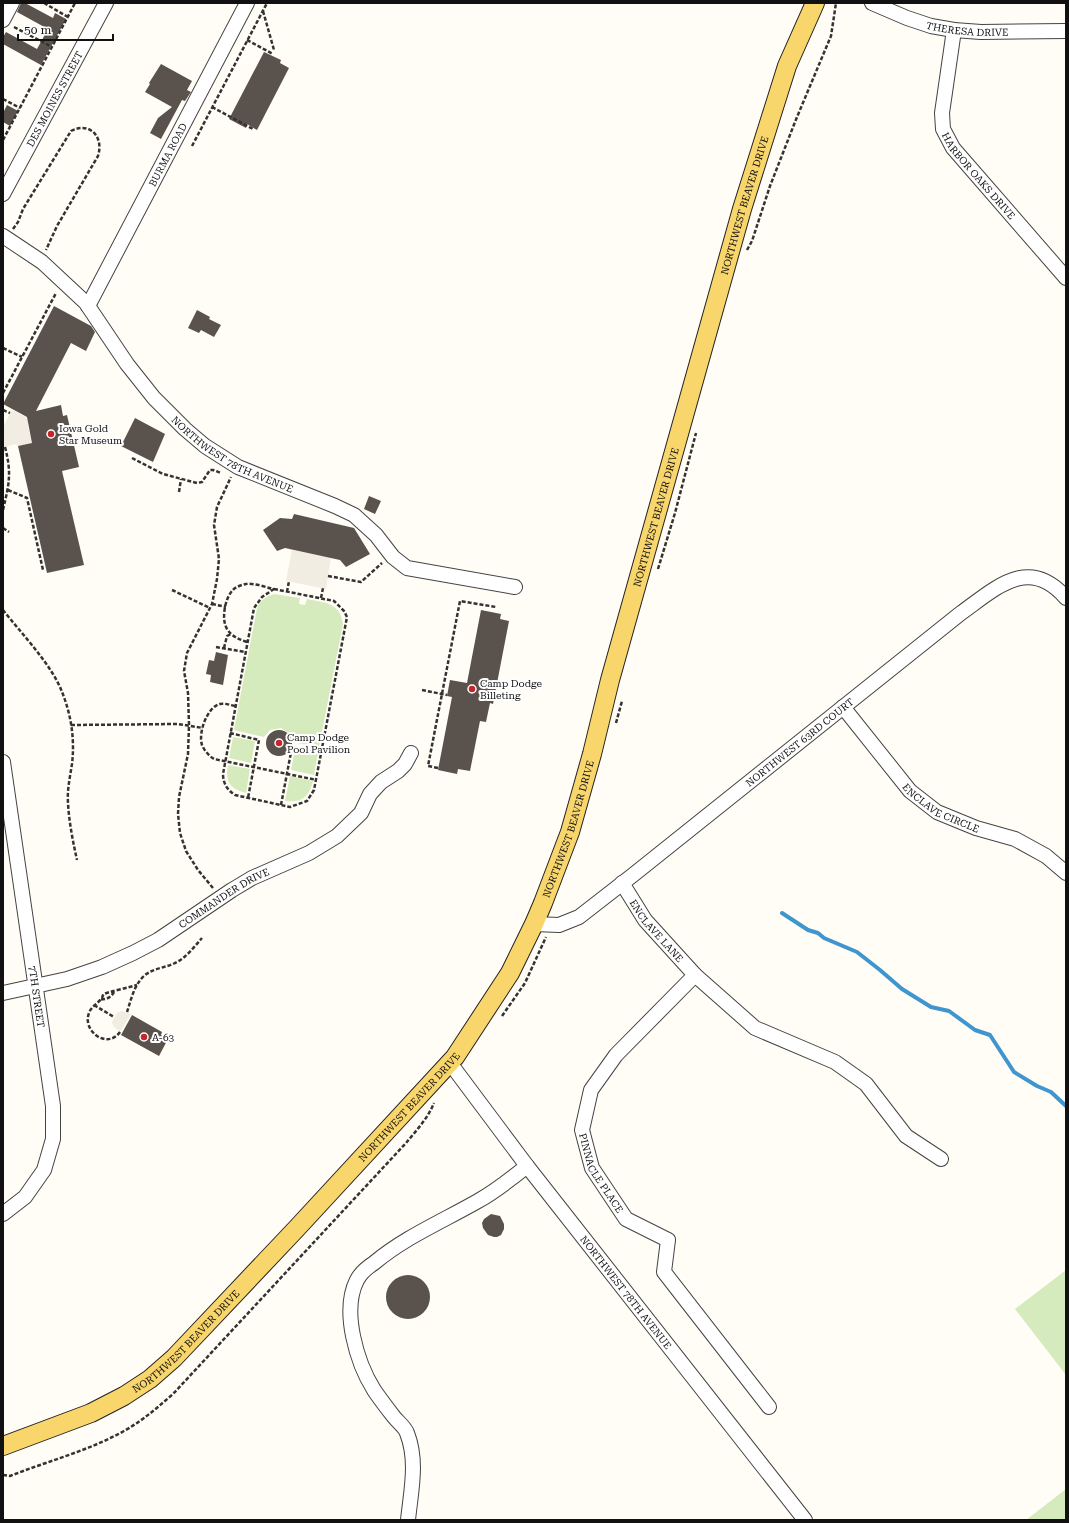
<svg xmlns="http://www.w3.org/2000/svg" width="1069" height="1523" font-family="'Roboto Serif',serif">
<style>
.green{fill:#d5ebbd}
.plaza{fill:#f1ede2}
.lines{fill:none;stroke-linecap:round;stroke-linejoin:round}
.stream{stroke:#3f96cf;stroke-width:4}
.building{fill:#5a524d}
.minor-casing{stroke:#444;stroke-width:16}
.major-casing{stroke:#222;stroke-width:20}
.path{stroke:#333;stroke-width:2.5;stroke-dasharray:4 2;stroke-linecap:butt}
.minor{stroke:#fff;stroke-width:14}
.major{stroke:#f9d66b;stroke-width:18}
.poi-dot{fill:#c4262e;stroke:#fff;stroke-width:1.5}
.labels{text-anchor:middle;stroke-width:4;stroke-linejoin:round;paint-order:stroke}
.street-label{font-size:10px;fill:#111;stroke:#fff}
.poi-label{font-size:10px;fill:#111;stroke:#fff;text-anchor:start}
</style>
<rect width="100%" height="100%" fill="#fffdf5"/>
<path class="green" d="M274,594l26,4 -1,6 6,1 2,-6c18,4 33,3 36,25l-24,123 -27,-5 -1,-7 -10,-7 -11,2 -6,7 -30,-7 23,-122c4,-8 8,-11 17,-14z
M233,737l22,4 -4,22 -22,-5z
M295,749l23,4 -4,22 -23,-5z
M228,765l22,4 -4,24c-17,-4 -21,-12 -18,-28z
M290,776l23,5c-4,16 -11,22 -28,20z
M1066,1270v105l-51,-66z
M1066,1489v31h-40z"/>
<path class="plaza" d="M12,410l17,9 -1,6 4,18 -14,3 -3,-2 -12,4v-21z
M292,550l39,8 -5,31 -40,-8z
M122,1011l9,3 -11,18 -7,-6 -1,-4 5,-9z"/>
<g class="lines">
<path class="stream" d="M782,913l26,17 10,3 6,5 33,14 23,18 22,19 29,18 18,4 26,19 15,5 24,37 23,14 14,6 15,14"/>
</g>
<path class="building" d="M21,3h4l28,15 2,-5 11,6 -25,46 -38,-21v-7l3,-5 31,17 11,-20 -31,-17z
M264,52l17,8 -1,3 9,5 -32,62 -10,-6 -1,4 -17,-9z
M161,64l31,17 -5,9 4,2 -6,9 -3,-1 -21,39 -11,-6 8,-15 14,-11 -27,-15 5,-8 -1,-1z
M7,105l11,6 -8,15 -7,-4v-9z
M54,306l37,20 4,6 -9,19 -15,-8 -35,68 25,-6 2,11 4,-1 12,52 -17,4 22,94 -37,8 -29,-127 14,-3 -5,-26 -24,-13z
M197,310l13,7 -1,2 12,6 -7,12 -13,-7 -2,3 -11,-5z
M135,418l30,16 -12,28 -32,-16z
M369,496l12,5 -6,13 -11,-5z
M294,514l60,14 16,26 -24,13 -6,-7 -55,-12 -8,3 -14,-21 17,-12 12,1z
M481,610l20,4 -1,5 9,2 -16,83 -3,-1 -4,19 -6,-1 -10,50 -12,-2 -1,5 -19,-4 14,-73 -5,-1 3,-16 17,3z
M216,652l12,3 -5,30 -13,-3 1,-7 -5,-1 3,-14 5,1z
M266 743a13 13 0 1 1 26 0a13 13 0 1 1-26 0Z
M132,1015l30,17 -1,3 7,4 -9,17 -38,-21z
M491,1214l9,2 4,8v5l-3,6 -4,2h-3l-6,-2 -5,-7 -1,-5 2,-4z
M386 1297a22 22 0 1 1 44 0a22 22 0 1 1-44 0Z"/>
<g class="lines">
<defs>
<g id="minor">
<path id="s1" d="M872,3l35,15 24,8 23,4 27,2 85,-1"/>
<path d="M3,20l9,-17"/>
<path id="s2" d="M954,30l-12,83 1,16 10,19 113,130"/>
<path id="s3" d="M3,194l103,-191"/>
<path id="s4" d="M3,236l39,26 44,41 41,61 27,34 31,31 20,17 33,21 97,39 19,9 22,20 17,22 14,11 108,19"/>
<path id="s5" d="M88,306l159,-303"/>
<path id="s6" d="M843,707l67,84 27,21 39,16 39,11 31,17 20,17"/>
<path id="s7" d="M3,762l50,344v33l-9,31 -19,27 -22,17"/>
<path id="s8" d="M622,883l23,37 50,55 60,53 80,34 31,22 40,52 35,23"/>
<path id="s9" d="M534,924l25,1 20,-8 54,-42 328,-262c35,-25 68,-58 105,-15"/>
<path id="s10" d="M695,975l-79,80 -25,35 -9,40 10,38 34,51 42,21 -4,32 105,135"/>
<path id="s11" d="M3,993l64,-14 35,-12 31,-14 25,-13 74,-50 20,-12 57,-25 28,-17 24,-23 9,-19 11,-12 17,-11 7,-7 6,-11"/>
<path id="s12" d="M450,1063l77,103 278,354"/>
<path d="M408,1520c3,-29 10,-59 -1,-87 -2,-6 -9,-11 -13,-16 -7,-9 -14,-18 -20,-27 -17,-27 -33,-79 -17,-110 3,-6 11,-13 17,-17 31,-26 69,-42 104,-62 18,-10 33,-22 49,-35"/>
</g>
<g id="major">
<path id="s13" d="M3,1446l88,-33 33,-17 26,-17 24,-21 123,-130 158,-171 55,-84 24,-49 9,-21 27,-71 22,-78 18,-74 132,-471 45,-143 28,-63"/>
</g>
</defs>
<use href="#minor" class="minor-casing"/>
<use href="#major" class="major-casing"/>
<path class="path" d="M44,3l24,14
M263,11l11,39
M14,27l38,20
M247,40l26,14
M3,99l17,9
M212,107l41,22
M3,140l72,-137
M192,146l75,-143
M13,229l5,-7 5,-13 48,-78c19,-10 33,6 27,25l-41,70 -11,24
M747,250l5,-9 18,-55 27,-69 34,-81 5,-33
M3,348l19,9
M3,393l53,-100
M3,410l7,3
M132,458l31,16 34,9 5,-1 8,-12h3l8,3
M8,490l19,8 16,72
M179,492l2,-13
M3,510c6,-26 9,-36 2,-63
M3,528l6,4
M658,569l17,-56 21,-80
M328,576l33,6 21,-19
M274,589l60,12 10,10 3,6 -33,173 -7,11 -17,6 -55,-12c-8,-5 -12,-12 -12,-21l31,-166 8,-11z
M172,590l38,18
M287,592l2,-11
M321,598l2,-10
M212,604l14,3
M3,610c18,23 49,55 59,82 9,22 13,47 10,72 -2,13 -5,26 -4,39 1,19 5,39 9,57
M247,642c-8,-3 -15,-5 -20,-13 -6,-10 -2,-30 5,-38 3,-4 9,-6 14,-7 9,-1 19,3 27,5
M216,647l29,5
M224,648l3,-12 4,-2
M422,690l25,5
M235,706c-5,-1 -10,-3 -15,-2 -13,3 -22,29 -18,41 2,5 7,11 12,14l103,21
M616,723l6,-22
M71,725l107,-1 25,4
M230,733l29,7 -11,58
M438,768l-10,-2 32,-165 36,6
M281,805l11,-58 30,5
M213,888l-15,-18 -12,-19 -6,-18 -2,-19 1,-17 9,-43 1,-29 -1,-32 -4,-22 3,-18 25,-49 5,-25 2,-20 -5,-34 3,-18 14,-30
M101,999c6,1 10,-2 13,-7
M94,1005l20,12
M127,1012c4,-12 7,-27 17,-36 9,-8 21,-8 31,-13 11,-5 19,-16 27,-25
M502,1016l23,-33 21,-46
M120,1032c-13,18 -38,-1 -31,-19 2,-6 8,-9 12,-14 2,-2 1,-3 3,-5 3,-2 27,-7 33,-9
M3,1475l7,1c38,-15 78,-25 114,-45 18,-10 33,-23 49,-37l233,-251c10,-12 22,-25 28,-40"/>
<use href="#minor" class="minor"/>
<use href="#major" class="major"/>
</g>
<g class="poi-dot">
<circle cx="51" cy="434" r="4"/>
<circle cx="472" cy="689" r="4"/>
<circle cx="279" cy="743" r="4"/>
<circle cx="144" cy="1037" r="4"/>
</g>
<g class="labels">
<g class="street-label">
<text dy="4" stroke="none"><textPath href="#s1" startOffset="100">THERESA DRIVE</textPath></text>
<text dy="4" stroke="none"><textPath href="#s3" startOffset="108">DES MOINES STREET</textPath></text>
<text dy="4" stroke="none"><textPath href="#s5" startOffset="171">BURMA ROAD</textPath></text>
<text dy="4" stroke="none"><textPath href="#s2" startOffset="159">HARBOR OAKS DRIVE</textPath></text>
<text dy="4" stroke="none"><textPath href="#s13" startOffset="1510">NORTHWEST BEAVER DRIVE</textPath></text>
<text dy="4" stroke="none"><textPath href="#s4" startOffset="322">NORTHWEST 78TH AVENUE</textPath></text>
<text dy="4" stroke="none"><textPath href="#s13" startOffset="1186">NORTHWEST BEAVER DRIVE</textPath></text>
<text dy="4" stroke="none"><textPath href="#s9" startOffset="328">NORTHWEST 63RD COURT</textPath></text>
<text dy="4" stroke="none"><textPath href="#s6" startOffset="143">ENCLAVE CIRCLE</textPath></text>
<text dy="4" stroke="none"><textPath href="#s13" startOffset="862">NORTHWEST BEAVER DRIVE</textPath></text>
<text dy="4" stroke="none"><textPath href="#s11" startOffset="243">COMMANDER DRIVE</textPath></text>
<text dy="4" stroke="none"><textPath href="#s8" startOffset="59">ENCLAVE LANE</textPath></text>
<text dy="4" stroke="none"><textPath href="#s7" startOffset="237">7TH STREET</textPath></text>
<text dy="4" stroke="none"><textPath href="#s13" startOffset="538">NORTHWEST BEAVER DRIVE</textPath></text>
<text dy="4" stroke="none"><textPath href="#s10" startOffset="244">PINNACLE PLACE</textPath></text>
<text dy="4" stroke="none"><textPath href="#s12" startOffset="289">NORTHWEST 78TH AVENUE</textPath></text>
<text dy="4" stroke="none"><textPath href="#s13" startOffset="214">NORTHWEST BEAVER DRIVE</textPath></text>
</g>
<g class="poi-label">
<text x="59" y="432">Iowa Gold<tspan x="59" dy="12">Star Museum</tspan></text>
<text x="480" y="687">Camp Dodge<tspan x="480" dy="12">Billeting</tspan></text>
<text x="287" y="741">Camp Dodge<tspan x="287" dy="12">Pool Pavilion</tspan></text>
<text x="152" y="1041">A-63</text>
</g>
</g>
<rect width="1069" height="1523" fill="none" stroke="#111111" stroke-width="8"/>
<path d="M18 34v6h95v-6" fill="none" stroke="#111111" stroke-width="2"/>
<text x="24" y="34" font-size="12" fill="#111111" stroke="#ffffff" stroke-width="3" paint-order="stroke">50 m</text>
</svg>
